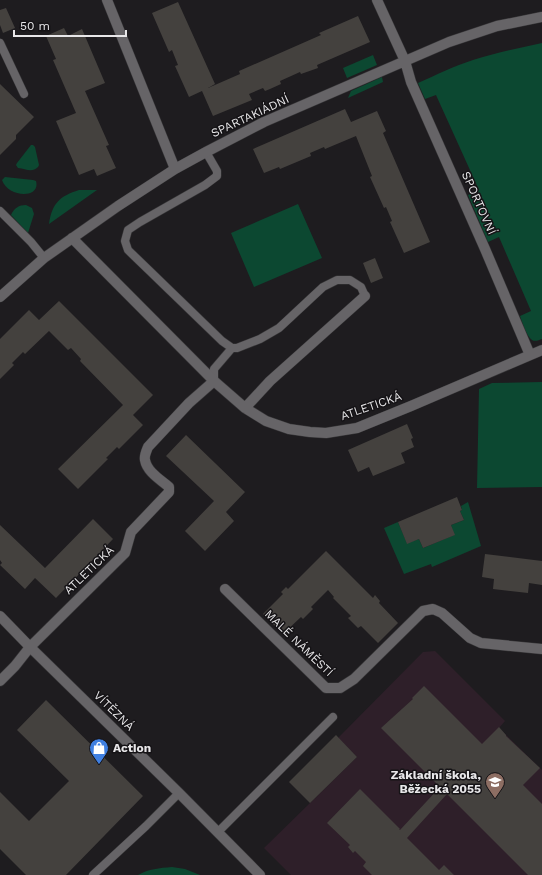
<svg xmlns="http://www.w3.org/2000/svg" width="542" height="875" font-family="'Work Sans',sans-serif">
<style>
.education{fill:#2e1f29}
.green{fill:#0c4831}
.building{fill:#44413e}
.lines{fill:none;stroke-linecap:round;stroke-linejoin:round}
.service-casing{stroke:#39383a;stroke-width:9}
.minor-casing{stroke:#39383a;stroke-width:11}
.service{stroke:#666467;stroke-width:8}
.minor{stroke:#666467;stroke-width:10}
.labels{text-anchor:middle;stroke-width:3;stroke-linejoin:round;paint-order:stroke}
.street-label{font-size:12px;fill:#e8e7e9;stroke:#151316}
.poi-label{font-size:12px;font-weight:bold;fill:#e8e7e9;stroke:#151316;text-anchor:start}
</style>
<rect width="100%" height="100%" fill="#1e1c1f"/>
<path class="education" d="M435,651l70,70 -6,7 43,42v105h-251l-27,-27 93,-91 -19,-19 85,-86z"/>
<path class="green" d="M542,43v296c-3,1 -7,3 -10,1 -5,-3 -10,-18 -12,-24l11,-5 -32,-74 -11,5 -20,-47 11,-5 -43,-95 -11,4 -7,-16c18,-8 36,-17 55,-23 22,-7 46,-12 69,-17z
M373,55l4,10 -30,13 -4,-10z
M382,77l1,5 -35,16 3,-7z
M31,145h2l2,2 4,18 -1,2c-6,6 -12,2 -20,1l-2,-3 1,-2z
M5,177l28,3 3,1c5,18 -28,17 -34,-1z
M79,190h18l-48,34c3,-21 11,-28 30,-34z
M298,204l24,54 -68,29 -23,-54z
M26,205l6,3 2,6 -6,19 -17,-18c3,-7 8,-10 15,-10z
M542,382v105l-65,1 2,-99 13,-6z
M468,502l13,44 -49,21 -1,-3 -27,10 -20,-46 14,-6 9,21 12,-4 4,9 31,-13 -3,-10 13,-5 -4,-9 2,-1 -1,-4z
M172,867l13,2 15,6h-62c11,-6 21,-7 34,-8z"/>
<path class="building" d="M178,2l37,82 -7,4 32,-14 -1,-3 82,-36 -2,-2 39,-17 12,26 -53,23 1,3 -17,6 -1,-2 -20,9 1,3 -11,5 -5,2 -2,-3 -14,6 3,6 -39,16 -11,-25 -13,6 -14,-31 3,-1 -6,-15 -3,2 -17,-39z
M6,8l9,20 -12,5 -3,-8v-15z
M64,28l4,8 14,-7 23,54 -20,8 24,54 -3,1 10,22 -19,8 -3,-7 -15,6 -23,-54 20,-8 -23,-53 3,-1 -10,-23z
M0,84l34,33 -18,18v4l-16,16z
M345,109l6,13 26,-11 9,20 -3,2 47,109 -26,11 -14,-31 2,-1 -6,-14 -2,1 -14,-31 2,-1 -16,-40 -31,13 -1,-2 -14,6 1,3 -31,13 -1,-2 -15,6 -11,-24z
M375,258l8,20 -12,5 -8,-20z
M59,301l94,94 -20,20 10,10 -24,24 -2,-2 -11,11 2,1 -30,30 -20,-20 65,-64 -43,-44 1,-2 -10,-11 -3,2 -19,-19 -24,23 -2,-2 -11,11 2,2 -14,14v-40l29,-29 10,10z
M407,424l6,14 -2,1 3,8 -13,6 4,10 -32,13 -4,-9 -11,5 -10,-22z
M186,435l59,57 -19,20 8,9 -29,30 -20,-20 29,-30 -48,-45z
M457,497l5,13 -2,1 4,9 -13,5 4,10 -32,13 -4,-9 -12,5 -9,-22z
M93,519l20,20 -57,59 -21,-20 -10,11 -25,-24 2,-2 -2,-3v-35l45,43z
M326,551l47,47 2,-3 5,6 -1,2 19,20 -20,20 -17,-17 -3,2 -10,-10 3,-2 -18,-18 1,-1 -6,-7 -17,17 2,2 -10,10 -2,-2 -18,17 -20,-20 20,-20 -2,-2 5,-5 2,2z
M485,554l57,7v24l-13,-2 -1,10 -35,-4 1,-10 -12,-2z
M424,686l58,58 17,-17 7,8v1l34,32 -17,17 19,19v71h-14l-81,-81 -40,44 32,32 5,-5 10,10h-82l-9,-9 3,-4 -11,-11 -2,2 -5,-6 2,-2 -23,-22 33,-34 40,40 -1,1h1l40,-43 -59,-59 32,-29 -1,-1z
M46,700l97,96 -77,79h-40l-26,-26v-57l29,29 40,-40 -52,-51z
M336,735l21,22 -47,46 -21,-21z"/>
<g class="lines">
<defs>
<path id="service" d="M0,43l24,51
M206,152l11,19v5l-12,9 -65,37 -12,8 -3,11 3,9 94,91 10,7h5l23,-9 19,-11 44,-41 14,-7h13l11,7 4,9
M0,211l31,31 13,16
M214,381v-12l18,-21
M218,832l115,-115
M93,875l53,-49 33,-33"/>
<path id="minor" d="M107,0l68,169
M377,0l28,61 6,21 74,167 45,106
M72,238l142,143 31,27 21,13 23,8 21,3 16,1 31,-5 54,-22 131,-56
M0,297l44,-39 74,-52 57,-37 31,-17 58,-30 185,-80 48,-16 45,-9
M245,408l25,-27 95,-85
M225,589l101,99h14l14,-9 69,-68 10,-2 9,4 28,25 11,5 61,6
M0,616l30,31 149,146 81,82
M0,681l15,-15 15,-19 95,-94 6,-21 38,-40v-5c-8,-7 -22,-15 -24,-27 -1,-4 1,-8 3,-13l41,-44 25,-22"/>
</defs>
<use href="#service" class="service-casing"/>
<use href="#minor" class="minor-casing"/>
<use href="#service" class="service"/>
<use href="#minor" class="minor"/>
</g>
<defs>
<symbol id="shop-pin" viewBox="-11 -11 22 30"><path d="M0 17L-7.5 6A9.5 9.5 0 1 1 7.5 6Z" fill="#3f7fe0" stroke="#151316"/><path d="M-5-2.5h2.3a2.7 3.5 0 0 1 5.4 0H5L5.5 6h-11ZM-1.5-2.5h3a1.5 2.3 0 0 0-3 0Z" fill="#fff"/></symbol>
<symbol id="school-pin" viewBox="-11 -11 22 30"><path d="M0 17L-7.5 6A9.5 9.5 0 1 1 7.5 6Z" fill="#8d6e63" stroke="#151316"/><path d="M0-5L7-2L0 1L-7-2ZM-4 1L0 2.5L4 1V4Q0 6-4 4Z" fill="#fff"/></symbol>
</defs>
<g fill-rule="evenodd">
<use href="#shop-pin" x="88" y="737" width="22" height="30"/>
<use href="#school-pin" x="484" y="771" width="22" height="30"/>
</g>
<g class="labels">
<g class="street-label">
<text transform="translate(250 116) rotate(-25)" y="4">SPARTAKIÁDNÍ</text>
<text transform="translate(479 203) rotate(66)" y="4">SPORTOVNÍ</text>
<text transform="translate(371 406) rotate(-19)" y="4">ATLETICKÁ</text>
<text transform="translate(89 570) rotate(-44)" y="4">ATLETICKÁ</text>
<text transform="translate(299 643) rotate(44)" y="4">MALÉ NÁMĚSTÍ</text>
<text transform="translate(114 711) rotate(44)" y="4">VÍTĚZNÁ</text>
</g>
<g class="poi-label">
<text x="113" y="752">Action</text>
<text x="481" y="779" text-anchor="end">Základní škola,<tspan x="481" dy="14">Běžecká 2055</tspan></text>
</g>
</g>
<path d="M14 30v6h112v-6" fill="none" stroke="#e8e7e9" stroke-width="2"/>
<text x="20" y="30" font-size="12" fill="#e8e7e9" stroke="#151316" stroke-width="3" paint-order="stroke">50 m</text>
</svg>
